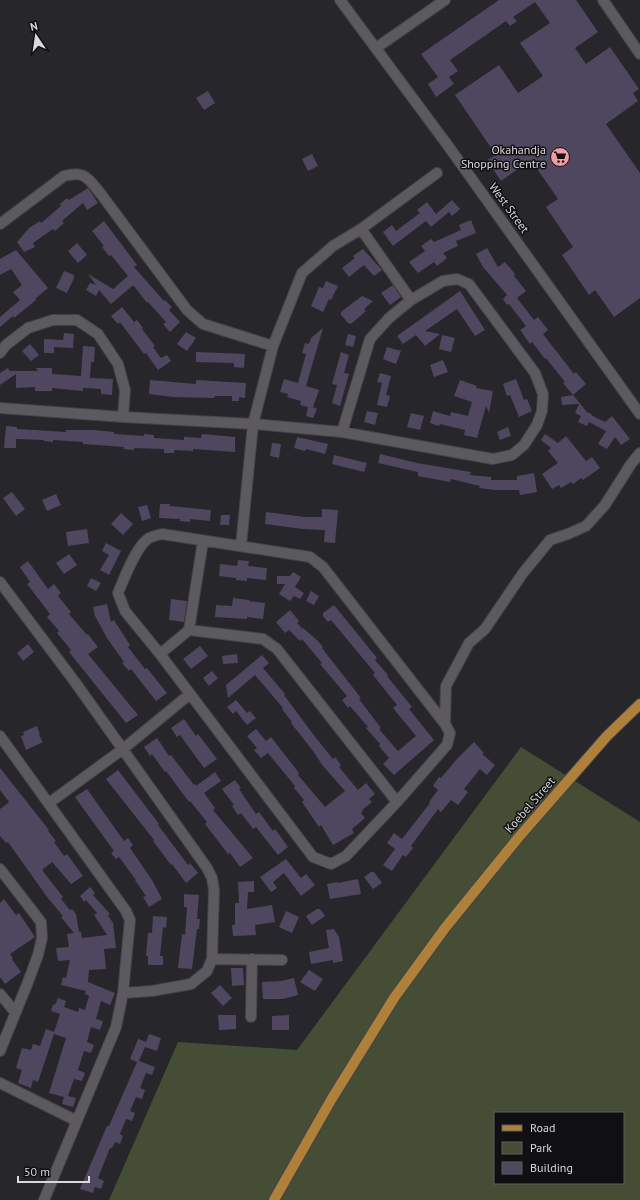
<svg xmlns="http://www.w3.org/2000/svg" width="640" height="1200" font-family="'PT Sans',sans-serif">
<style>
.green{fill:#464d35;fill-rule:evenodd}
.building{fill:#4f475f}
.lines{fill:none;stroke-linecap:round;stroke-linejoin:round}
.minor-casing{stroke:#444347;stroke-width:12}
.major-casing{stroke:#444347;stroke-width:12}
.minor{stroke:#5c5a5f;stroke-width:10}
.major{stroke:#af803a;stroke-width:10}
.labels{text-anchor:middle;stroke-width:3;stroke-linejoin:round;paint-order:stroke}
.poi-label{font-size:12px;fill:#d9d8db;stroke:#100f11;text-anchor:end}
.street-label{font-size:12px;fill:#d9d8db;stroke:#100f11}
</style>
<rect width="100%" height="100%" fill="#27262a"/>
<path class="green" d="M521,747l119,75v378h-531l69,-158 119,8zM495,1113h128v70h-128z"/>
<path class="building" d="M499,0h77l22,32 -23,16 11,16 24,-17 29,42 -6,4 5,8 -32,23 34,49v125l-26,19 -19,-27 -6,5 -27,-40 11,-8 -27,-40 12,-8 -27,-39 -30,21 -14,-21 9,-5 -41,-60 44,-30 19,28 25,-17 -23,-33 30,-20 -15,-21 -22,15 4,4 -7,5 -4,-5 -56,39 8,11 -9,6 5,7 -18,13 -8,-13 10,-7 -17,-23z
M208,91l7,12 -11,7 -8,-12z
M312,154l6,12 -10,5 -6,-12z
M88,188l10,15 -11,7 -4,-7 -21,18 2,2 -9,8 -2,-2 -20,14 2,4 -11,5 -7,-10 12,-14 11,-7 1,2 20,-17 -1,-2 7,-6 2,2z
M452,200l8,9 -8,7 -3,-4 -18,15 -5,-6 -33,25 -10,-14 9,-7 4,6 24,-18 -3,-3 10,-8 9,12z
M471,220l5,13 -20,8 2,5 -15,7 4,5 -10,8 -3,-4 -16,11 -9,-11 16,-11 -4,-5 10,-7 3,3 27,-12 -2,-5z
M104,221l33,44 -3,2 30,34 1,-1 7,7 -3,3 11,12 -10,10 -7,-8 3,-2 -18,-20 -1,1 -13,-17h-2l-21,18 -12,-14 -3,6 -10,-6 4,-7 6,2 -8,-11 25,15 15,-13 -17,-21 -2,1 -7,-9 2,-1 -12,-15z
M77,243l10,12 -9,8 -10,-12z
M487,248l11,19 7,-5 10,12 -1,2 12,15 -9,7 17,22 4,-3 10,13 -5,4 31,40 2,-2 10,12 -13,11 -10,-12 2,-1 -19,-24 -1,1 -13,-17 -2,2 -10,-14 6,-4 -17,-22 -2,1 -4,-6 4,-4 -24,-28 -7,-13z
M363,249l19,21 -8,6 -10,-11 -15,12 -7,-9 13,-10 -2,-2z
M16,250l32,38 -13,11 1,1 -22,18 -1,-2 -13,11v-10l20,-17 -7,-8 9,-7 -11,-16 -11,6v-16z
M64,271l10,4v3l-7,15 -11,-5z
M326,281l12,5 -7,14 -2,-1 -6,13 -12,-6 8,-19 4,1z
M393,285l8,12 -11,8 -9,-12z
M460,291l25,39 -10,6 -18,-27 -32,22 15,3 -15,12 -9,-11 -13,9 -6,-8z
M362,296l11,5 -9,8 2,2 -15,13 -3,-1 -7,-8v-3z
M122,307l12,15 3,-2 6,8 -1,1 13,17 -2,1 8,11 6,-3 4,6 -13,9 -12,-17 -2,1 -24,-32 -2,2 -7,-8z
M323,328l-17,58 13,4 -6,17 4,2 -4,9 -7,-2 2,-9 -8,-2 1,-4 -14,-4 1,-3 -8,-2 4,-13 14,4 8,-29 -4,-1 3,-10 4,1 2,-6z
M186,332l10,6 -9,13 -10,-7z
M64,333l10,1 -1,14 -19,-1v6h-10v-14l19,1z
M348,334l8,2 -3,11 -8,-2z
M442,335l13,3 -4,14 -12,-3z
M30,344l9,11 -8,6 -9,-10z
M83,346l12,1 -1,15h-3l-1,16 23,1 -1,16 -11,-1v-5l-18,-1v3l-31,-3v3h-17v-4l-19,1v-14l-16,11v-12l8,-5 2,3h28l-2,-3h16v6l29,2z
M387,347l14,4 -5,13 -13,-5z
M196,352l49,2 -1,14 -10,-1v-4l-38,-1z
M341,352l8,3 -5,18 5,1 -9,32 -8,-3 5,-18 -5,-1z
M443,360l5,12 -14,5 -4,-12z
M380,373l11,3 -5,19 4,1 -3,11 -10,-2 5,-22 -5,-1z
M516,379l8,21 3,-1 5,12 -13,6 -9,-22 -3,1 -4,-12z
M150,380l46,4v-4l50,3 -1,15 -6,-1v4h-7v-5h-17l-1,2 -41,-1 -24,-3z
M460,380l17,6 -1,2 17,3 -4,22 -3,-7 -9,32 -13,-3 1,-5 -25,-6 -1,2 -9,-3 3,-12 17,5 1,-4 17,4 4,-14 -18,-6z
M573,395l14,17 5,2 -1,1 14,7 7,-6 18,23 -9,6 -6,-8 -8,12 -9,-5 8,-13 -17,-9 -2,4 -9,-4 3,-6 -6,-3 4,-9 -17,1 -1,-8z
M367,411l11,2 -3,12 -11,-3z
M411,413l13,3 -4,14 -13,-3z
M6,426l11,1v2l17,1 32,2v-2h28l20,2v2l30,2v-2l10,1v3l30,2v-3l17,1 1,-4 33,3v15l-42,-3v2l-19,-1v3h-10v-4l-30,-1v2l-11,-1 1,-2 -41,-3v-2l-30,-2v2l-9,-1v-1l-28,-1v9h-12z
M508,427l3,9 -11,4 -3,-8z
M545,434l13,9 8,-7 20,25 6,-4 8,11 -17,12 -2,-2 -8,6 -2,-2 -10,6 -2,-3 -7,4 -10,-15 16,-11 -10,-12 3,-3 -10,-8z
M297,437l31,7 -3,10 -19,-5 -1,2 -11,-3z
M272,443l9,1 -2,14 -9,-2z
M380,454l37,9 54,9 -1,3 21,2v3h26v-4l17,-3 3,19 -17,3 -1,-5h-25l-15,-2 1,-2 -29,-7 -1,3 -32,-6v-4l-40,-9z
M334,455l33,8 -3,9 -32,-8z
M12,492l13,17 -9,7 -13,-18z
M56,494l5,11 -14,6 -5,-11z
M160,504h10v2l41,4 -1,11 -20,-2v3l-10,-1v-2l-21,-1z
M147,505l4,13 -9,3 -4,-14z
M322,509l16,1 -3,33 -11,-1 1,-12 -22,-1 -38,-5 1,-12 38,5h18z
M121,513l12,11 -10,11 -12,-11z
M221,515h9l-1,10h-9z
M87,529l2,14 -21,3 -2,-14z
M106,543l15,8 -12,24 -9,-5 9,-15 -7,-4z
M69,554l8,11 -13,9 -8,-11z
M238,560l11,1 -1,5 19,2 -1,12 -19,-2v3l-11,-1v-2l-17,-2 1,-12 17,2z
M28,561l20,28 6,-5 7,9 -3,3 13,16 -2,2 18,21 1,-1 10,13 -10,7 50,61 -12,8 -57,-71 2,-2 -14,-17 2,-2 -12,-14 3,-3 -23,-30 3,-2 -10,-15z
M293,572l8,5 -6,10 9,6 -4,6 -6,-3 -4,5 -11,-7 6,-10h-8v-8h13z
M91,578l10,5 -5,8 -9,-5z
M311,591l8,5 -5,9 -8,-4z
M233,598l16,2v1l16,2 -2,16 -16,-2v2l-32,-2 1,-12 16,1z
M171,599l16,2 -3,21 -15,-2z
M107,604l4,18 3,-2 16,25 -2,2 17,22 2,-1 20,25 -11,8 -25,-32 -2,2 -7,-8 2,-1 -17,-24 -12,-22 -2,-9z
M334,605l43,53 -2,2 13,15 -1,1 25,31 -3,2 25,31 -40,35 -11,-11 6,-6 -10,-12 1,-2 -14,-16 2,-1 -18,-21 -2,2 -6,-8 5,-4 -27,-32 2,-1 -20,-24 -2,2 -11,-11 -4,3 -9,-11 14,-12 9,11 -2,2 5,5 -1,1 2,-1 14,12 6,7 -1,1 39,50 -2,1 22,29 -2,1 19,22 18,-15 -23,-28 4,-3 -24,-30 2,-2 -44,-53 -3,2 -5,-6v-3z
M28,644l6,8 -11,9 -6,-8z
M200,646l8,10 -17,13 -8,-10z
M237,654l1,9 -15,1 -1,-8z
M262,655l7,8 -6,5 22,26 -1,1 32,43 17,21 2,-2 6,8 -2,2 19,23 8,-7 9,11 -6,5 3,3 -10,8 1,1 -2,2 4,5 -13,11 2,4 -21,12 -12,-20 -2,2 -17,-25 2,-2 -10,-12 1,-2 -27,-33 -7,5 -7,-8 3,-2 -10,-12 9,-7 10,12 5,-4 28,36 -1,2 27,32 20,-16 -22,-25 -10,-15 -22,-28 1,-1 -10,-13 1,-1 -28,-33 -27,23 -2,-13z
M212,671l6,7 -9,8 -6,-8z
M236,700l11,13 3,-2 6,7 -9,7 -11,-14 -3,3 -6,-7z
M184,719l12,17 2,-2 19,25 -13,9 -24,-33 -3,2 -6,-9z
M37,726l3,9h-1l4,7 -17,8 -5,-14 3,-1 -1,-3z
M157,738l12,18 2,-1 23,30 2,-1v2l19,-14 6,9 -17,12 11,15 -2,2 40,48 -13,9 -10,-14 -2,1 -23,-30 2,-2 -17,-21 -1,1 -23,-31 -1,1 -13,-18 -2,2 -6,-9z
M474,742l10,11 -2,1 13,11 -8,10 -7,-6 -16,20 4,3 -10,13 -7,-5 -10,12 -3,-3 -27,37 2,2 -7,9 -3,-2 -11,16 -9,-6 12,-16 -8,-6 7,-10 8,6 28,-36 -1,-1 9,-12 -5,-4 6,-9 2,1 15,-18z
M0,768l49,62 -1,1 8,10 -2,1 10,14 3,-2 16,22 -12,8 -19,-22 -10,8 21,27 -2,2 9,11 2,-1 4,5 3,18h2l1,6 25,-3 -13,-20 3,-2 -11,-13 -2,2 -4,-6 10,-9 5,6 -2,2 17,19 -2,1 5,8 3,25 -12,1 2,20 -17,1 -1,12 27,11 -5,12 -9,-4 -5,18 7,2 -3,9 -9,-3 -4,15 7,3 -3,8 -7,-2 -6,19 7,3 -3,8 -8,-2 -6,17 8,2 -3,9 -11,-3 2,-7 -15,-4 17,-55 -12,-4 -16,48 -5,-2 -2,8 -13,-5 4,-13 -6,-2 6,-20 9,2 2,-6 7,2 6,-17 8,3 6,-18 -9,-3 2,-7 2,1 3,-7 8,3 -2,6 14,5 1,-4 6,2 4,-14 -4,-2 1,-3 -25,-6 2,-8 3,1 4,-18 -12,1 -2,-13 13,-1 -2,-13 7,-1 -13,-16 2,-1 -16,-19 -39,-55 -2,1 -6,-7v-27l8,-6 1,-1 -9,-12z
M118,770l41,54 -1,1 30,40 2,-2 8,10 -12,10 -14,-19 -1,1 -18,-24 1,-1 -48,-61z
M235,780l6,8 -2,1 17,25 3,-2 14,19 2,-2 13,18 -10,8 -22,-28 -3,2 -12,-16 -3,2 -6,-9 2,-1 -12,-16z
M87,789l37,52 4,-3 5,7 -3,3 22,32 10,19 -13,8 -6,-10 3,-1 -11,-16h1l-17,-23 -3,2 -5,-6 3,-2 -39,-54z
M286,859l15,19 5,-4 9,11 -14,11 -17,-23 -11,9 4,6 -6,4 -11,-15z
M371,872h3l8,11 -9,6 -9,-12z
M358,879l3,15 -31,5 -3,-15 11,-2v1z
M254,881v11h-6l-1,17 25,-4 3,17 -20,3 1,10 -23,1 -1,-11h3v-22h4l-1,-21z
M184,894l15,1 -2,24h3l-1,10h-2l-5,40 -14,-1 4,-34 3,1 2,-28h-3z
M4,899l12,16 3,-2 16,24 -25,17 3,4 -1,1 9,13 -16,12 -5,-7v-74z
M317,909h3l5,7 -13,9 -6,-9z
M286,911l13,6 -7,16 -13,-6z
M153,916l14,1 -1,11 -3,-1 -3,29h3v9h-15v-9h-2l2,-23h4z
M334,929l5,8 4,24 -10,2v-3l-22,4 -2,-12 20,-4 -3,-18z
M231,968h12l1,17 -12,1z
M309,970l14,9 -8,12 -15,-9z
M294,978l4,17 -15,4h-20l-1,-17 19,-1z
M220,985l12,13 -9,8 -12,-13z
M218,1015h18v14l-17,1z
M289,1015v15h-17v-14z
M149,1034l12,4 -4,13 -12,-4 -6,14 16,6 -3,8 -6,-2 -6,15 5,2 -3,9 -6,-2 -6,14 5,2 -3,8 -6,-2 -6,15 3,2 -3,8 -5,-2 -3,6h-2l-12,30 6,3 -3,8 -6,-2 -2,6 -13,-4 27,-63h2l28,-64 -7,-3 8,-20 8,3z"/>
<g class="lines">
<defs>
<path id="minor" d="M340,0l106,143 194,271
M603,0l37,54
M376,48l69,-48
M0,224l64,-48c22,-6 24,3 37,18l86,116 16,14 70,22
M361,229l50,71
M0,353l6,-8 22,-17 25,-8h24l21,14 20,30 7,26 -2,27
M0,408l123,9 130,7 89,8 151,27 19,-4 12,-10 13,-20 5,-14 1,-17 -8,-21 -66,-89 -12,-5 -14,2 -32,19 -22,18 -19,21 -28,93
M241,546l12,-122 20,-78 29,-73 31,-27 28,-17 76,-56
M0,582l75,100 132,186 5,10 2,12 -2,69 -5,12 -16,13 -39,7 -29,2
M189,630l74,9 14,10 120,153
M160,654l-35,-43 -7,-18c6,-14 18,-47 31,-55 4,-2 9,-3 13,-4l148,23 13,10 122,157 5,9 -3,12 -50,57 -51,54 -15,8 -18,-7 -153,-203 29,-24 14,-89
M445,724l1,-38 23,-43 16,-14 38,-56 27,-33 18,-6 18,-8 19,-21 26,-41 9,-11
M0,736l126,175 4,9 -7,73 -7,34 -72,173
M49,803l74,-54 67,-55
M0,869l41,53 1,16 -4,17 -10,27 -28,69
M212,959l70,1
M0,994l15,18
M251,1017l1,-58
M0,1083l77,38"/>
<path id="major" d="M274,1200l57,-100 63,-102 51,-70 73,-90 89,-102 33,-32"/>
</defs>
<use href="#minor" class="minor-casing"/>
<use href="#major" class="major-casing"/>
<use href="#minor" class="minor"/>
<use href="#major" class="major"/>
</g>
<defs>
<symbol id="supermarket-disc" viewBox="-11 -11 22 22"><circle r="9.5" fill="#f49aa3" stroke="#100f11"/><path d="M-6-5.5h2.5l.6 2H6L4.5 2H-2.5L-4.4-4H-6ZM-1.5 3.2a1.3 1.3 0 1 0 .1 0ZM3 3.2a1.3 1.3 0 1 0 .1 0Z" fill="#111"/></symbol>
</defs>
<g fill-rule="evenodd">
<use href="#supermarket-disc" x="549" y="146" width="22" height="22"/>
</g>
<g class="labels">
<g class="poi-label">
<text x="546" y="154">Okahandja<tspan x="546" dy="14">Shopping Centre</tspan></text>
</g>
<g class="street-label">
<text transform="translate(509 208) rotate(54)" y="4">West Street</text>
<text transform="translate(530 805) rotate(-49)" y="4">Koebel Street</text>
</g>
</g>
<rect x="494" y="1112" width="130" height="72" fill="#100f11" stroke="#605f62"/>
<rect x="502" y="1125" width="20" height="6" fill="#af803a" stroke="#605f62"/>
<text x="530" y="1132" font-size="12" fill="#d9d8db">Road</text>
<rect x="502" y="1142" width="20" height="12" fill="#464d35" stroke="#605f62"/>
<text x="530" y="1152" font-size="12" fill="#d9d8db">Park</text>
<rect x="502" y="1162" width="20" height="12" fill="#4f475f" stroke="#605f62"/>
<text x="530" y="1172" font-size="12" fill="#d9d8db">Building</text>
<g transform="translate(36 36) rotate(347)" stroke="#100f11" stroke-width="3" paint-order="stroke">
<path d="M0-3L7 15L0 10L-7 15Z" fill="#d9d8db"/>
<text y="-6" font-size="11" font-weight="bold" text-anchor="middle" fill="#d9d8db">N</text>
</g>
<path d="M18 1176v6h71v-6" fill="none" stroke="#d9d8db" stroke-width="2"/>
<text x="24" y="1176" font-size="12" fill="#d9d8db" stroke="#100f11" stroke-width="3" paint-order="stroke">50 m</text>
</svg>
